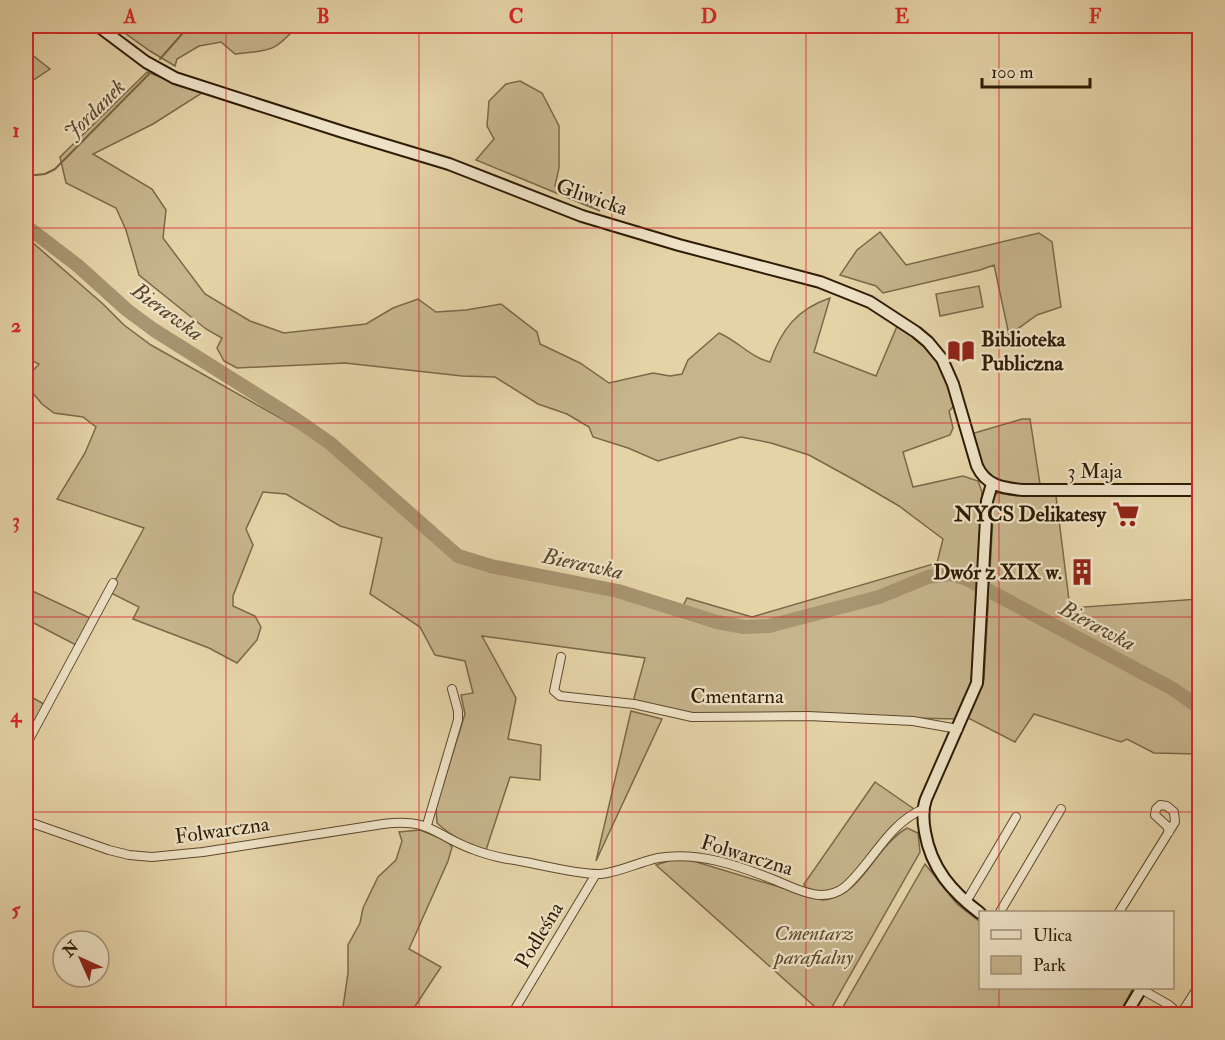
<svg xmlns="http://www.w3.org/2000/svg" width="1225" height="1040" font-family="'IM FELL Double Pica',serif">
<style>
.green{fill:#c6b48c;stroke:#7a6848;stroke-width:1.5}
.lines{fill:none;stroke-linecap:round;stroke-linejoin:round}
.stream{stroke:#776444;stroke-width:2}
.river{stroke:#a79470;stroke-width:14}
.street-casing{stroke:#5c492c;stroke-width:10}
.secondary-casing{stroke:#2e1b03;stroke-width:14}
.street{stroke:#eee2c6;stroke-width:8}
.secondary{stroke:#eee2c6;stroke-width:10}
.grid{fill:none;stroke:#d62828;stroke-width:1.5;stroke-opacity:0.55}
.labels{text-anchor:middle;stroke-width:4.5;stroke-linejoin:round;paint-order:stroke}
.street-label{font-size:21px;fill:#2e1b03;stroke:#eee2c6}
.poi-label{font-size:21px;font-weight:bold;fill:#2e1b03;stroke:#eee2c6;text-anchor:end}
.park-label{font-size:21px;font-style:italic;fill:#5c492c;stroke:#eee2c6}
.water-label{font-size:22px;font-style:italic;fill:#584529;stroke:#eee2c6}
.neatline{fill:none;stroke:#d62828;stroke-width:2}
.grid-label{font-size:20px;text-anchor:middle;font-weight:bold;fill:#d62828}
</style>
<rect width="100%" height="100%" fill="#e5d3a8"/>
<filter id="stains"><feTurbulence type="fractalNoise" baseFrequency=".00333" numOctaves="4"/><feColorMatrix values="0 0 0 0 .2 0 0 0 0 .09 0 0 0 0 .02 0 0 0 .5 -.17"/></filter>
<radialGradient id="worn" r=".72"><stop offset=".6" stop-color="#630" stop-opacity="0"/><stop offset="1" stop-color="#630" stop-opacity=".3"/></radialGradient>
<path class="green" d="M115,26h182c-23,27 -27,24 -62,28l-14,-12 -22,4 -22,13 -2,7 -25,-15z
M26,50l24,19 -24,16z
M147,72l55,21 -49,31 -60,30 59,35 14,21 -3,28 42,56 45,27 34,12 82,-9 27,-16 25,-9 18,13 30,-2 35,-6 36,28 3,12 40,19 29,20 44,-10 17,3 12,-2 6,-14 31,-27c19,8 31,24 51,29 11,-32 27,-53 60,-64l-16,54 62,24 22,-52c36,26 44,40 56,82l-5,5 4,17 -3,7 -47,17 10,35 50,-11 15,5 4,11 -11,193 -14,34 -265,-6c-21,-3 -38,-9 -59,-11l12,-44 -163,-22 34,62 -8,41 33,6 -1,35 -30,-3 -24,73c-19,-6 -34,-13 -49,-27l-1,-16 29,-93 -4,-19 12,-2 -8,-32 -30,-6 -15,-28 -50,-33 12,-56 -42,-12 -54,-32 -23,-2 -17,37 7,16 -20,51v10l22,10 6,11 -4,13 -20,23 -28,-15 -76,-29 6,-12 -30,-15 35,-64 -87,-29 28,-46 11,-26 -13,-10 -29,-4 -12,-9 -11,-13 -2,-16 10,-11 -9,-4 -4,6v-126l7,3 70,61 21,21 27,20 172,97 124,109 43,21 140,27 48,17 9,-18 65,19 185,-54 6,-24 -44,-33 -41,-24 -49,-27 -38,-12 -30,-6 -83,24 -30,-13 -35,-11 -4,-10 -22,-13 -29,-10 -43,-27 -33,-1 -117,-13 -108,5 -13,-7 -7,-13 5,-10 -16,-9 -67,-54 -13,-45 -10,-22 -50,-25 -6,-26z
M520,81l22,12 17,33v42l-4,18 45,25 -124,-51 18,-21 -7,-13 2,-25 17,-17z
M880,232l26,33 133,-32 13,9 9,65 -24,8 -28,20 -15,-70 -14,5 -97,23 -7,-7 -36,-11 17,-25z
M979,286l4,21 -43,9 -4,-22z
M1022,419h8l10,65c-49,6 -55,-7 -69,-50z
M998,493l19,3h39l14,112 129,-9v155l-45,-1 -27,-14 -6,3 -87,-28 -19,28 -47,-24 16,-39 9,-163 -1,-20z
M26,588l64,30 -14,27 -50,-26z
M26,694l18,10 -14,25 -4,-2z
M631,711l31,8 -66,142z
M875,782l39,27 -28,24 -35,44 -13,12 -19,4 -13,-4 -2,-5z
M907,828l11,5 2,19 -92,162h-5l-167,-149 24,-8 142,43c40,-2 51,-52 85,-72z
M420,830l27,11 5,6 -4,14 -39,88 32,18 -31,47h-68l6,-41v-28l12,-22 3,-15 15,-31 18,-17 6,-19 -3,-9z
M925,864l32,40 23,18v66h153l-14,26h-280z"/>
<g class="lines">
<path class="stream" d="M160,59l29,-33
M26,176l19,-2 10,-5 94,-95"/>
<path class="river" d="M26,226l51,39 50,45 27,20 140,88 36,25 128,113 33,10 127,25 99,31 27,5 25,-1 110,-29 49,-20 22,-3 17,5 206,110 27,19"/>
<defs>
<path id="street" d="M561,657l-7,34 6,5 74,8 58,13 116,-1 105,5 45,8
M26,745l87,-162
M26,821l83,29 20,5 23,2 51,-5 180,-28c48,-6 49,10 89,25 17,7 35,10 53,13 21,4 55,13 76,12 19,-2 38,-12 57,-16 40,-7 82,8 119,23 22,9 46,23 68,6 28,-25 42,-62 78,-78
M427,825l31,-105v-9l-6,-22
M966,902l50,-85
M1000,912l61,-103
M1119,912l56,-90 -1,-10 -7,-6 -7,-1 -4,4 -1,6 12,11 2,6
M1141,989l28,16 10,9
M512,1014l84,-140
M1181,1014l19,-30"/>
<path id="secondary" d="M98,26l48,36 29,16 168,54 106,32 133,52 97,29 141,37 50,20 46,30 12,10 14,17 11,25 24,82c9,20 26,22 46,24h177
M980,913c-28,-21 -49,-45 -55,-81 -2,-11 -3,-22 1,-33l51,-116 10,-182 5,-17
M1126,1014l15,-25 -2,-1"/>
</defs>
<use href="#street" class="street-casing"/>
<use href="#secondary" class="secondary-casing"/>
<use href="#street" class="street"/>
<use href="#secondary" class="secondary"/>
</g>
<path class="grid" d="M226,26v988M419,26v988M612,26v988M806,26v988M999,26v886M26,228h1174M26,423h1174M26,617h1174M26,812h1174M999,988v26"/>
<defs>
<symbol id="library-bare" viewBox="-9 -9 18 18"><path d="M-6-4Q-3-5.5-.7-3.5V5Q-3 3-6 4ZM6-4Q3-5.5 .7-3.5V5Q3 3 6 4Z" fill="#8f2418" stroke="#eee2c6" stroke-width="2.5" paint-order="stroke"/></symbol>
<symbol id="supermarket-bare" viewBox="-9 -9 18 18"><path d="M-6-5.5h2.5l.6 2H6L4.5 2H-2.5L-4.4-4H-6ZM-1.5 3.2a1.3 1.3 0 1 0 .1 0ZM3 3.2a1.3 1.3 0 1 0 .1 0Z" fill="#8f2418" stroke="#eee2c6" stroke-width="2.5" paint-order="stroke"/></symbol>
<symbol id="building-bare" viewBox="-9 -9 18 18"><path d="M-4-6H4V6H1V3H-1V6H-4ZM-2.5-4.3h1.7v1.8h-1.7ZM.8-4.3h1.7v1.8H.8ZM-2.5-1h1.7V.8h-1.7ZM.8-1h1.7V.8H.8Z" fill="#8f2418" stroke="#eee2c6" stroke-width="2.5" paint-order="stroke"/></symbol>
</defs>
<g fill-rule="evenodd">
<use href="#library-bare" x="942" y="332" width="38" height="38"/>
<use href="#supermarket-bare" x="1107" y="495" width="38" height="38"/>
<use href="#building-bare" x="1063" y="553" width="38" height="38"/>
</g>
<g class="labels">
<g class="street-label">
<text transform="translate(592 197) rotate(19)" y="7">Gliwicka</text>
<text x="1095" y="478">3 Maja</text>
<text x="737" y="703">Cmentarna</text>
<text transform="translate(222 830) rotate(-8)" y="7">Folwarczna</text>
<text transform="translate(747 855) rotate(17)" y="7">Folwarczna</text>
<text transform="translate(539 935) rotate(-59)" y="7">Podleśna</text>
</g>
<g class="poi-label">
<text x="981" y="346" text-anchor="start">Biblioteka<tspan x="981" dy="24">Publiczna</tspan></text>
<text x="1106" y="521">NYCS Delikatesy</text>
<text x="1062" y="579">Dwór z XIX w.</text>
</g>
<g class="park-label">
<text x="814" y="940">Cmentarz<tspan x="814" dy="24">parafialny</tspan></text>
</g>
<g class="water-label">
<text transform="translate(94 109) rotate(-45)" y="8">Jordanek</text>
<text transform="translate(168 311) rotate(36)" y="8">Bierawka</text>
<text transform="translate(583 563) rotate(12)" y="8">Bierawka</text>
<text transform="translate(1098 625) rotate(28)" y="8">Bierawka</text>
</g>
</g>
<rect width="1225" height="1040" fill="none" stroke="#e5d3a8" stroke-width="66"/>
<rect x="979" y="911" width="195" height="78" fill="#eee2c6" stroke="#a19278" stroke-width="1.5"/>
<rect x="991" y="930" width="30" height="9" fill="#eee2c6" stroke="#a19278" stroke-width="1.5"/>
<text x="1033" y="941" font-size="18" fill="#2e1b03">Ulica</text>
<rect x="991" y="956" width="30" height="18" fill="#c6b48c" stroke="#a19278" stroke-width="1.5"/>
<text x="1033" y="971" font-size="18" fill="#2e1b03">Park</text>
<g transform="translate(81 959) rotate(315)"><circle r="28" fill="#eee2c6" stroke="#a19278" stroke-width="1.5"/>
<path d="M0-4.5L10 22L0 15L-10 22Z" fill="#8f2418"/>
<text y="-9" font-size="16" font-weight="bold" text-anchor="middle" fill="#2e1b03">N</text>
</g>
<path d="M982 78v9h108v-9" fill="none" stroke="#2e1b03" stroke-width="3"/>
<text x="991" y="78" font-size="18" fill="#2e1b03" stroke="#eee2c6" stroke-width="4.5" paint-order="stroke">100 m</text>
<rect x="33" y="33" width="1159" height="974" class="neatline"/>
<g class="grid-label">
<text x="130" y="23">A</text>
<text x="323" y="23">B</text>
<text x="516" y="23">C</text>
<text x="709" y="23">D</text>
<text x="902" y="23">E</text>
<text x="1095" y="23">F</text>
<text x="16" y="137">1</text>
<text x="16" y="332">2</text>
<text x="16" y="527">3</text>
<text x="16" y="722">4</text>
<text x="16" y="916">5</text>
</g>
<rect width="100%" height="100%" filter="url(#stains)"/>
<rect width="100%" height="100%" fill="url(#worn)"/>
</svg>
